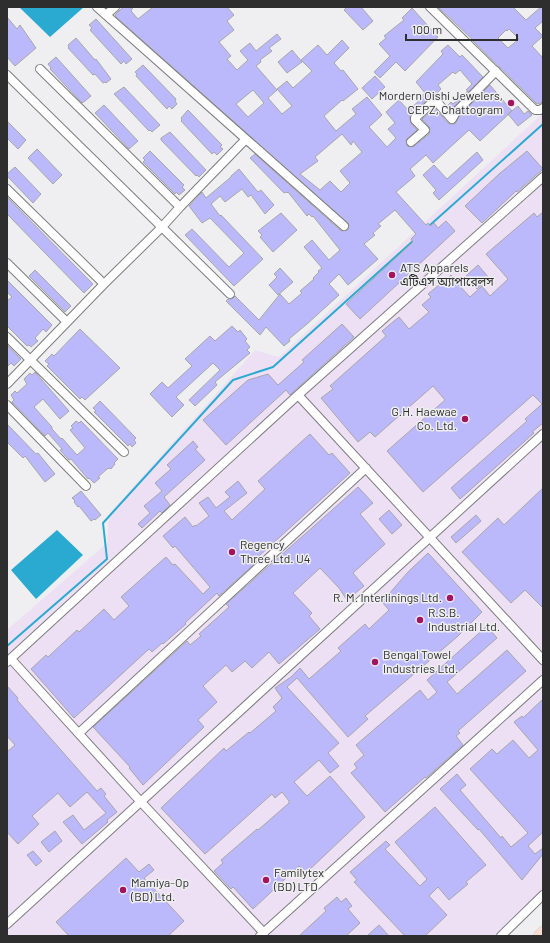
<svg xmlns="http://www.w3.org/2000/svg" width="550" height="943" font-family="Barlow,'Noto Sans Bengali',sans-serif">
<style>
.industrial{fill:#eee0f4}
.water{fill:#2baad1}
.lines{fill:none;stroke-linecap:round;stroke-linejoin:round}
.stream{stroke:#2baad1;stroke-width:2}
.building{fill:#bbb9fc;stroke:#a7a7a9;fill-rule:evenodd}
.minor-casing{stroke:#7d7d7f;stroke-width:10}
.major-casing{stroke:#cdcdcd;stroke-width:12}
.minor{stroke:#fff;stroke-width:8}
.major{stroke:#fadcd3;stroke-width:11}
.poi-dot{fill:#a1155e;stroke:#efeff1;stroke-width:1.5}
.labels{text-anchor:middle;stroke-width:3;stroke-linejoin:round;paint-order:stroke}
.poi-label{font-size:12px;fill:#2e2e2f;stroke:#efeff1;text-anchor:start}
</style>
<rect width="100%" height="100%" fill="#efeff1"/>
<path class="industrial" d="M543,113v785l-38,38h-498v-306l100,-87 2,-29 146,-164 24,7z"/>
<path class="water" d="M19,7h65l-34,30z
M57,530l26,25 -47,44 -25,-29z"/>
<g class="lines">
<path class="stream" d="M429,226l114,-102
M7,646l100,-87 -4,-36 130,-143 40,-13 141,-127"/>
</g>
<path class="building" d="M123,7h10l-2,4 7,8 15,-12h74l7,8 -7,6 7,9 -15,12 12,14 -4,3 10,11 11,-10 -8,-9 10,-8 6,8 21,-17 4,5 -12,9 3,3 -12,9 1,2 -5,4 21,24 -9,8 14,16 10,-8 -15,-17 10,-8 6,7 19,-17 -11,-11 17,-15 9,10 15,-15 7,8 -15,15 7,8 2,-1 15,19 -15,12 -1,-1 -18,16 12,15 20,-17 -4,-5 15,-12 15,18 -13,12 18,20 9,-9 -8,-9 7,-6 -9,-11 13,-12 9,10 10,-8 -1,-2 8,-7 -9,-11 27,-28 -2,-3 7,-6 12,12 2,-2 21,22 -32,33 -4,-4 4,-4 2,2 15,-13 -2,-1 6,-6 -12,-14 -5,4 -2,-2 -15,13 3,4 -5,5 3,2h-5l-4,1 -20,18v5l1,3 6,7 -11,10 1,6 5,1 2,-1 15,-12 1,-6 -8,-9 13,-11 13,15 4,1h3l5,-9 30,-30 22,26 -32,30 -11,-11 -36,33 -7,-8 -16,14 5,7 -19,16 30,33 2,-2 2,3 4,-3 4,5 8,-7 9,10 -95,88 -14,-15 67,-62 -2,-3 5,-5 -21,-24 -17,14 3,2 -8,7 2,2 -11,9 14,15 -30,26 -9,-11 -10,10 10,11 -32,29 -18,15 1,2 -6,5 -18,-19 -6,8 -34,-34 2,-2h4l3,-3 24,24 21,-26 9,10 13,-11 -2,-2 14,-12 -1,-1 6,-6 -1,-1 4,-3 -18,-21 8,-7 17,20 11,-10 -27,-34 -1,1 -3,-3 -2,2 -19,-24 -1,1 -1,-1 -2,1 -34,-35 5,-4 85,76 3,1 5,-1 1,-6 -233,-207 -1,-2zM253,90l11,13 -16,14 -12,-13zM342,134l9,11 2,-4 9,11 -22,19 10,12 -9,9 -11,-11 -10,9 -20,-16 18,-13 -3,-4z
M347,7h14l12,14 -10,9 -19,-20z
M438,7h75l13,13 15,-13h2v14l-8,7 8,8 -11,10 11,12v44l-6,2 -65,-64v-1zM509,29l10,10 -11,9 -10,-10 8,-8 1,1z
M412,8l26,29 -33,34 -9,-9 -16,16 -6,-6 16,-16 -11,-12 7,-6 -2,-2 20,-16 -2,-2z
M7,17l10,12 3,-4 16,23 -21,18 -8,-9z
M96,19l36,40 -6,5 -2,-3 -3,3 -31,-34 2,-2 -3,-3z
M76,38l19,22 1,-1 15,20 -5,4 -1,-1 -2,1 -8,-9 -2,1 -25,-27 1,-1 -1,-2z
M292,50l10,12 -15,11 -9,-11z
M56,57l35,39 -6,5 -3,2 -32,-34 1,-1 -3,-4z
M143,65l33,34 -1,2 2,3 -5,5 -3,-3 -2,3 -31,-33 1,-2 -2,-2z
M375,76l10,11 -13,12 -10,-11z
M124,87l36,38 -8,7 -2,-2 -1,1 -34,-36 -1,-1z
M104,105l34,36 -9,8 -34,-36z
M518,106l6,8 4,-3 4,4 -14,11 -10,-12z
M188,110l34,35 -2,2 3,2 -6,6 -3,-3 -2,2 -31,-33 1,-1 -1,-2z
M7,121l19,19 -8,9 -11,-11z
M170,132l36,38 -7,7 -2,-2 -1,1 -35,-36v-2z
M37,149l25,26 -9,9 -25,-26z
M150,151l34,34 -2,2 3,3 -6,5 -3,-3 -1,2 -32,-32 2,-2 -2,-2z
M527,151l16,18 -26,23 -1,-1 -34,32 -17,-17 34,-32z
M477,152l6,8 -44,40 -6,-7 3,-3 -13,-15 11,-10 13,14z
M15,167l26,27 -8,9 -26,-27v-2z
M239,169l19,23 3,-2 13,15 -9,9 -14,-19 -3,2 -6,-8 -17,13 -5,-6 -9,8 9,12 1,-1 42,44 -29,27 -49,-51 7,-6 37,38 15,-14 -34,-35 -8,5 -13,-17 13,-14 4,6 25,-21v-1z
M7,197l86,87 -9,9 -77,-79z
M543,212v211l-11,9 2,1 -74,66 -9,-11 76,-67 -2,-2 17,-15 -9,-9 -110,97 -36,-41 58,-51 -12,-14 -58,51 -5,-5 -12,10 -37,-44 12,-9 -3,-3 56,-50 -4,-5 17,-14 10,12 20,-17 -7,-7 9,-8 -3,-3 23,-19 6,7h-1l14,15 12,-11 8,10 18,-17 -22,-25 48,-41 3,4z
M281,213l16,17 -24,22 -13,-15 2,-2 -4,-4z
M478,265l11,13 -12,11 -11,-13z
M280,268l13,14 -15,13 -9,-10 8,-8 -3,-3z
M35,270l36,36 -6,6 -36,-36z
M7,280l45,45 -6,7 -3,-3 -8,9 3,3 -7,6 -2,-2 -2,1 -20,-20v-25l5,-4 -5,-5z
M342,324l12,13 -64,58 -4,-5 -60,55 -23,-25 45,-40 20,-6 10,11 26,-23 -2,-2z
M232,326l6,6 2,-2 7,9 -2,2 5,6 -3,3 3,3 -35,29 2,3 -22,21 -6,-6 31,-30 -7,-7 -37,34 8,8 -12,12 -22,-23 12,-12 6,6 24,-22 -7,-7 25,-23 5,5z
M80,329l40,39 -35,32 -3,-3 -2,2 -33,-33 2,-2 -4,-3 7,-7 2,2z
M7,345l14,14 -7,7 -3,-3 -4,4z
M35,372l34,39 -9,8 -17,-20 -9,8 18,20v2l9,10 1,-1 15,17 8,-7 -15,-18 3,-2 -2,-2 5,-5 3,2 2,-2 37,38 -4,4 1,1 -4,5 -1,-1 -3,1 -9,8 2,1 -6,5 -5,-5 -1,1 -17,-20 -2,1 -9,-10 2,-1 -14,-16 -3,3 -33,-34 2,-2 -3,-5 4,-4 2,2 10,-9 -3,-5 6,-6 2,2z
M100,401l36,37 -2,2 2,3 -4,4 -2,-3 -2,2 -34,-34 2,-1 -3,-3z
M7,424l29,30 2,-1 17,21 -10,8 -20,-26 -2,2 -16,-16z
M310,434l19,21 3,-2 18,20 -91,83 2,2 -42,38 -2,-3 -32,30 1,1 -23,20 -1,-1 -10,9 -3,-3 -75,69 -43,-49 15,-14 2,2 29,-27 2,2 25,-23 10,11 15,-14 -8,-9 45,-40 7,8 2,-1 28,30 7,-7 -35,-41 -2,2 -10,-12 22,-19 8,10 2,-2 1,1 13,-10 -10,-13 9,-6 8,11 14,-11 -5,-5 13,-11 9,12 -23,18 8,9 33,-31 -7,-8z
M193,441l5,6 -3,2 10,11 -41,37 6,8 -8,8 -2,-2 -18,17 -4,-4 12,-11 -6,-7 18,-15 -7,-8 16,-14 -4,-4z
M358,487l15,16 -13,11 25,30 -32,29 11,13 -17,14 -8,-12 -19,-20 -27,25 19,20 -3,3 11,13 -41,35 -10,-12 -17,16 -7,-7 -13,11 -6,-7 -23,21 14,16 -19,18 6,7 -61,58 -14,-17 1,-1 -37,-40 94,-86 3,4 11,-9 -2,-2 30,-27 -3,-3z
M543,488v120l-18,-18 -14,13 -49,-51 36,-34 6,7z
M81,491l20,24 -6,5 -1,-1 -3,2 -12,-15 -1,1 -4,-5 1,-1 -3,-3z
M389,510l13,15 -10,9 -13,-15z
M476,515l5,6 -25,22 -5,-6z
M428,553l54,59 -24,24 -93,80 3,3 -20,18 -51,-59 -10,9 52,56 -11,10 11,13 -9,7 -11,-13 -25,22 13,14 23,-20 35,41 -59,56 -7,-7 -46,43 -20,-22 -2,2 -17,-18 9,-8 -2,-3 36,-31 1,1 31,-27v-2l-7,-9 -7,6 -3,-4 -67,60 -44,-46 63,-60 2,3 23,-19 1,1 26,-22 -3,-4 9,-9 -7,-10 16,-11 9,-9 9,11 32,-28 -3,-3 27,-24 4,5 20,-19 -7,-8 26,-30z
M487,626l10,12 -50,44 10,12 50,-44 19,21 -68,60 2,2 -4,3 7,9 -37,33 -1,-1 -40,35 -34,-39 6,-5 -3,-4 10,-9 -8,-10 64,-55 8,10 9,-8 -10,-12z
M7,686l11,12 -1,2 80,91 4,-3 5,6 -2,2 13,16 -10,8 1,2 -26,22 -19,-22 10,-7 11,15 22,-17 -19,-21 -17,15 -12,-14 -26,23 7,8 -21,20 -11,-12v-80l8,-7 -8,-9z
M543,699v133l-15,14 7,8 8,-6v6l-21,26 -43,-51 -1,1 -38,-41 17,-15 9,11 -6,5 41,48 1,-2 9,11 17,-14 -58,-64 22,-20 5,5 16,-14 16,18 9,-8 -24,-28 8,-6 1,2z
M435,807l51,58 -20,17 2,2 -19,16 -11,-13 -9,9 18,19 -22,21h-20l-51,-54 3,-2 -7,-8 36,-31 4,4 -5,4 35,37 7,-7 -32,-37z
M55,831l7,10 -13,11 -8,-10z
M33,851l9,10 -6,5 -9,-11z
M126,858l13,14 10,-8 5,6 -10,8 40,43 -16,15h-99l-13,-14z
M337,897l4,5 5,-4 6,8 -4,3 12,14 -14,13h-47l27,-25 -2,-3z
M379,925l10,11h-22z"/>
<g class="lines">
<defs>
<path id="minor" d="M97,7l247,219
M430,7l105,103h5l3,-2
M106,15l9,-8
M40,69l140,138
M7,75l223,219
M411,142l14,-12 -10,-10v-2l19,-17h2l16,18 4,-7 40,-41
M7,189l97,95
M7,263l60,59
M7,337l117,115
M7,384l97,-100 58,-57 18,-20 66,-68
M298,395l245,265
M7,405l79,81
M11,659l129,142 124,132
M7,662l291,-267 245,-218
M79,733l287,-265
M7,924l536,-490
M260,936l283,-256
M501,936l42,-41"/>
<path id="major" d="M539,936l4,-4"/>
</defs>
<use href="#minor" class="minor-casing"/>
<use href="#major" class="major-casing"/>
<use href="#minor" class="minor"/>
<use href="#major" class="major"/>
</g>
<g class="poi-dot">
<circle cx="511" cy="103" r="4"/>
<circle cx="392" cy="275" r="4"/>
<circle cx="465" cy="419" r="4"/>
<circle cx="232" cy="552" r="4"/>
<circle cx="450" cy="598" r="4"/>
<circle cx="420" cy="620" r="4"/>
<circle cx="375" cy="662" r="4"/>
<circle cx="266" cy="880" r="4"/>
<circle cx="123" cy="890" r="4"/>
</g>
<g class="labels">
<g class="poi-label">
<text x="503" y="100" text-anchor="end">Mordern Oishi Jewelers,<tspan x="503" dy="14">CEPZ, Chattogram</tspan></text>
<text x="400" y="272">ATS Apparels<tspan x="400" dy="14">এটিএস অ্যাপারেলস</tspan></text>
<text x="457" y="416" text-anchor="end">G.H. Haewae<tspan x="457" dy="14">Co. Ltd.</tspan></text>
<text x="240" y="549">Regency<tspan x="240" dy="14">Three Ltd. U4</tspan></text>
<text x="442" y="602" text-anchor="end">R. M. Interlinings Ltd.</text>
<text x="428" y="617">R.S.B.<tspan x="428" dy="14">Industrial Ltd.</tspan></text>
<text x="383" y="659">Bengal Towel<tspan x="383" dy="14">Industries Ltd.</tspan></text>
<text x="274" y="877">Familytex<tspan x="274" dy="14">(BD) LTD</tspan></text>
<text x="131" y="887">Mamiya-Op<tspan x="131" dy="14">(BD) Ltd.</tspan></text>
</g>
</g>
<rect width="550" height="943" fill="none" stroke="#2e2e2f" stroke-width="16"/>
<path d="M406 34v6h111v-6" fill="none" stroke="#2e2e2f" stroke-width="2"/>
<text x="412" y="34" font-size="12" fill="#2e2e2f" stroke="#efeff1" stroke-width="3" paint-order="stroke">100 m</text>
</svg>
